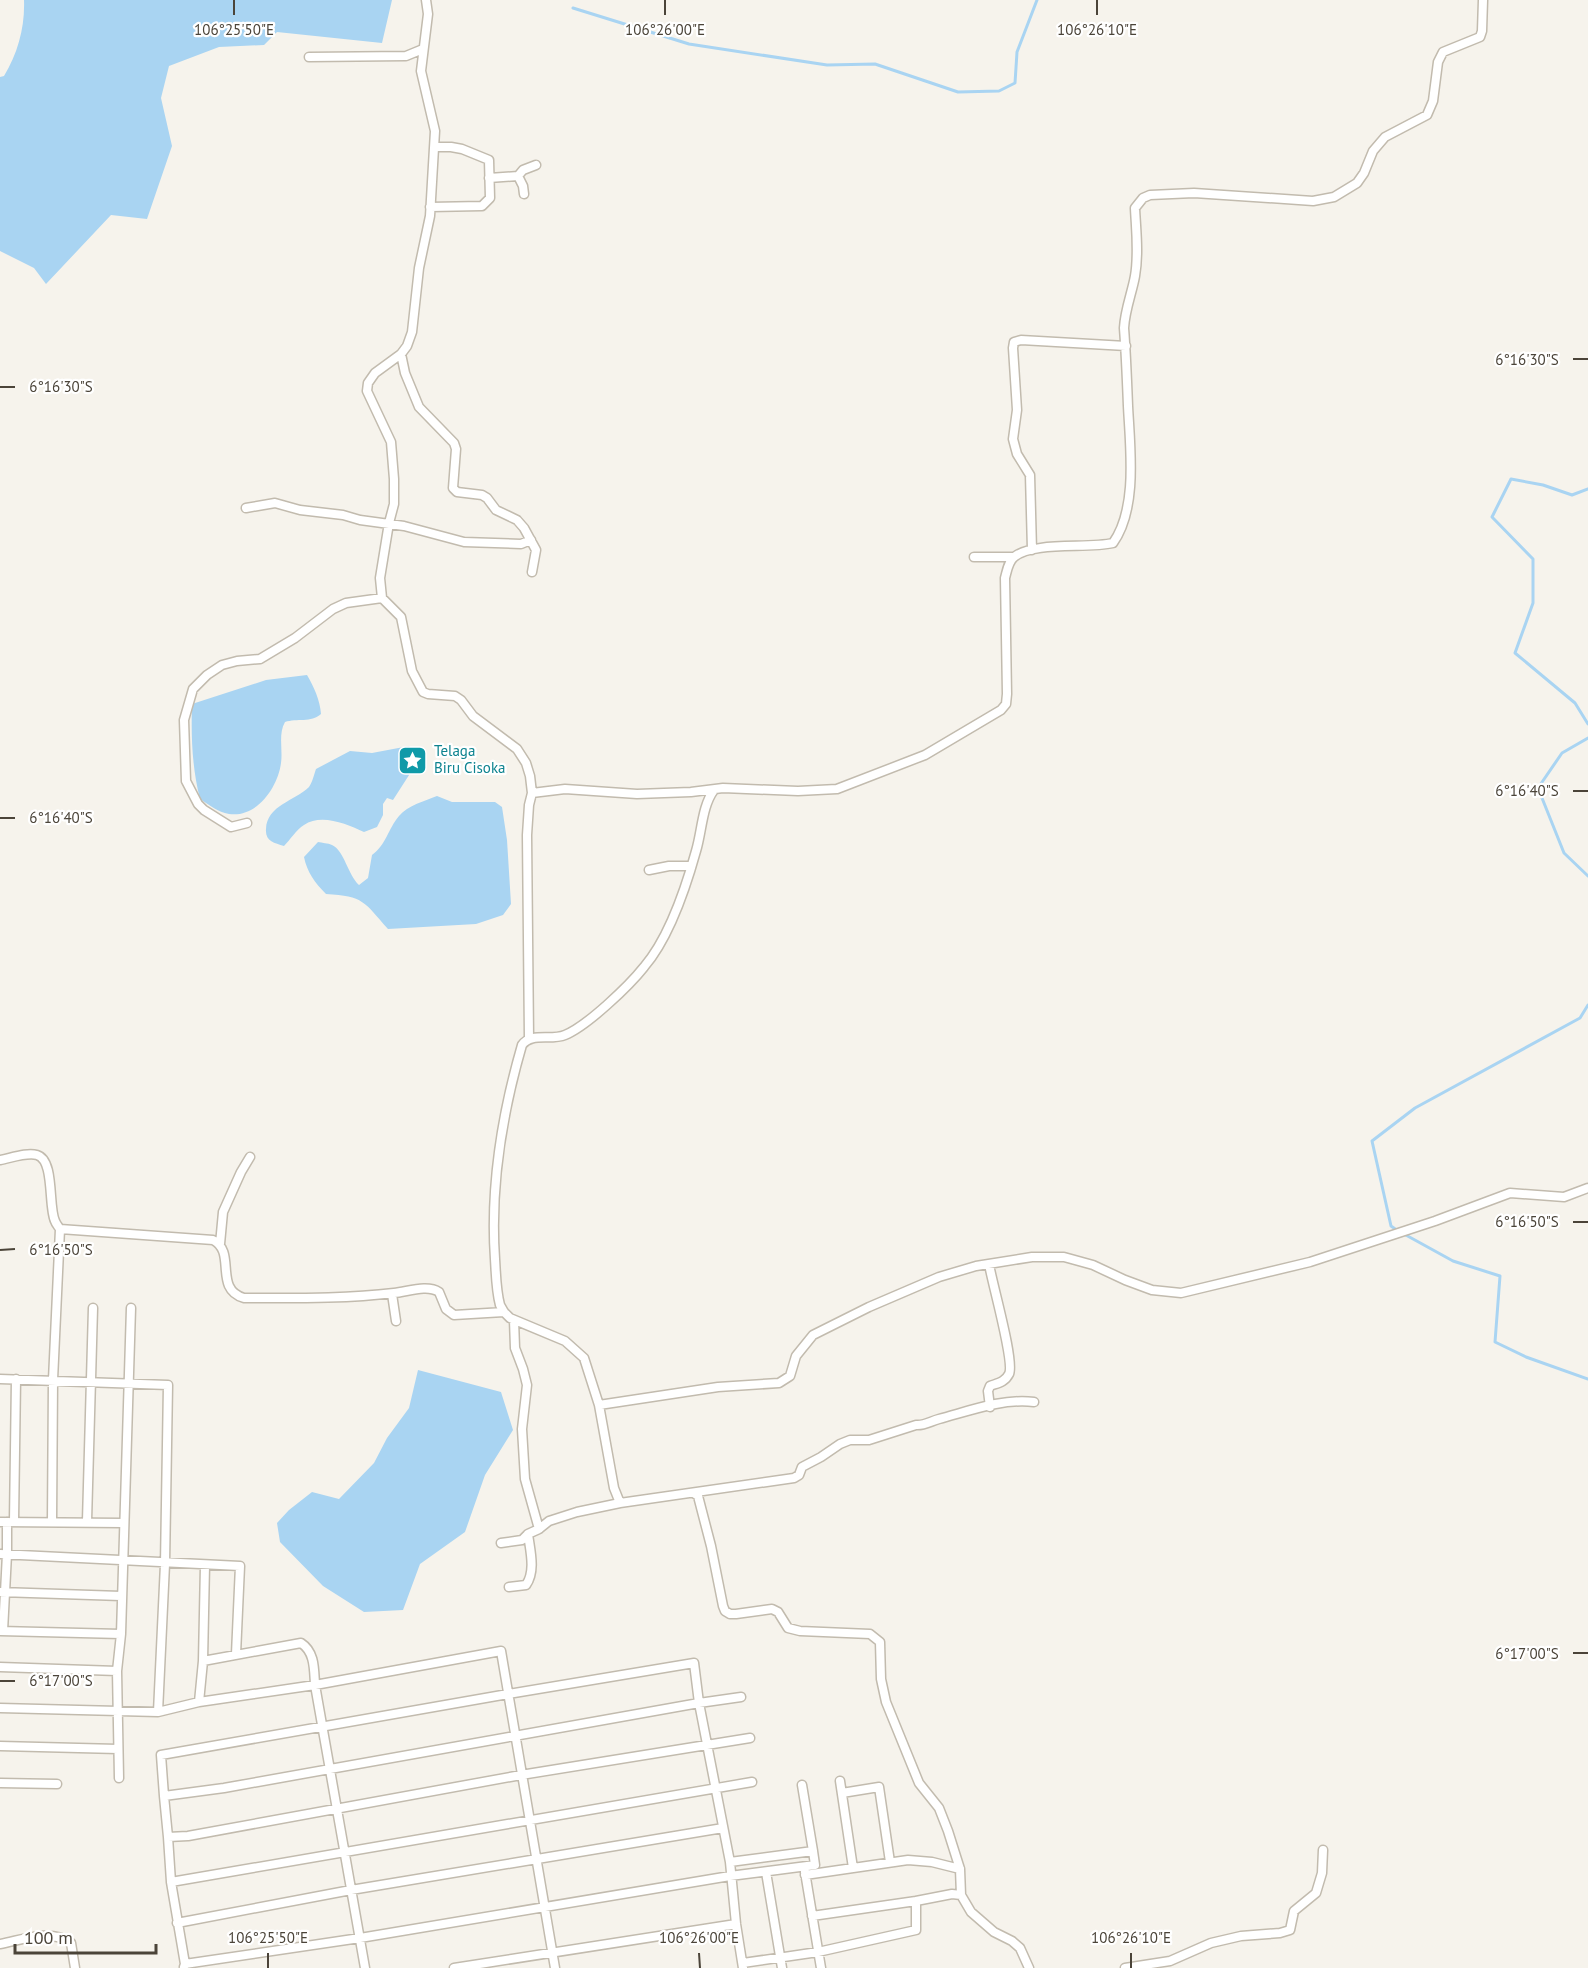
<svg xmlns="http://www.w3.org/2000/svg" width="1588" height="1968" font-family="'PT Sans',sans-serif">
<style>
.water{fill:#a9d4f2}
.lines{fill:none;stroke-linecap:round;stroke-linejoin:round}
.stream{stroke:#a9d4f2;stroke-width:3}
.minor-casing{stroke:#c2bbae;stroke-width:11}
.minor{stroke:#fff;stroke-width:8}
.ticks{fill:none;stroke:#4b4439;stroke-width:2}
.labels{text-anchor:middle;stroke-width:4.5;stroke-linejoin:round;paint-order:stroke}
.culture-label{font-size:15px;fill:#0d838f;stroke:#fff;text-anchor:start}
.ticks-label{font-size:15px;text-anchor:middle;fill:#4b4439;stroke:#fff;stroke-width:4.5;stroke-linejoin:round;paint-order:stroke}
</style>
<rect width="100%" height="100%" fill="#f6f3ec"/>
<path class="water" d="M24,0h368l-10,43 -105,-11 -13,13 -45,2 -50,19 -8,32 11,48 -25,73 -36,-4 -65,69 -12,-16 -34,-17v-174l4,-1c14,-23 21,-49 20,-76z
M307,675c7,12 13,25 14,39 -10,9 -24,4 -36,8 -7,12 -2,28 -4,41 -3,24 -24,55 -52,51 -11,-2 -20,-9 -29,-15 -8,-31 -9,-63 -8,-95l74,-24z
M409,746l10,9 4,7 -12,10 -18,28 -6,-2 -4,6v11l-6,12 -13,5c-17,-8 -43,-19 -60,-7 -8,5 -14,15 -20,21 -10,-3 -19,-5 -18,-17 1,-24 29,-28 43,-42 3,-4 5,-12 7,-18l34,-18 22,2z
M437,796l15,6h43l7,5 5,33 4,64 -8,11 -27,9 -88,5c-24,-27 -24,-33 -62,-35 -11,-11 -19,-22 -22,-37l14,-15c4,1 10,1 14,3 12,5 16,30 27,40l9,-7 4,-23c14,-10 16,-26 27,-39 9,-11 26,-15 38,-20z
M418,1370l83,22 12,38 -28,45 -20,57 -45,32 -17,46 -39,2 -41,-26 -43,-44 -3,-19 12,-13 23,-18 27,7 35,-36 13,-25 22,-30z"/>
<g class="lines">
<path class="stream" d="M573,8l116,36 138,21 48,-1 83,28 41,-1 16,-8 2,-31 20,-52
M1588,489l-16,6 -29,-10 -32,-6 -19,38 41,42v44l-18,50 60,50 13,21
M1588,738l-26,15 -24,35 26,65 24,23
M1398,1231l-7,-5 -19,-85 43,-33 165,-90 8,-13
M1404,1234l49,27 47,15 -5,66 31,15 62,22"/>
<defs>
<path id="minor" d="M309,57l97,-1 17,-7
M518,176l5,-6 13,-5
M489,178l29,-2 5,10 1,8
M430,207l52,-1 8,-8 -1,-38 -27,-11 -11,-2h-16
M401,354l4,19 14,34 35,36 2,6 -3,39 4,4 25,3 5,3 9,12 21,10 7,8 12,22 -4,22
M246,508l29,-5 25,7 43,5 17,5 44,6 60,16 57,2 10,-4
M1032,550l-2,-75 -13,-21 -4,-15 4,-29 -4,-62 1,-6 7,-2 105,6
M974,557h40
M382,598l-2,-20 9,-55 5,-19v-25l-3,-37 -24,-51 1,-8 7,-10 26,-19 6,-8 5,-14 7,-64 11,-52 5,-85 -14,-60 7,-57 -2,-14
M532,793l33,-4 72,5 54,-2 32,-4 75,3 39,-2 88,-34 76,-45 5,-6 1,-10 -2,-116c2,-7 3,-16 9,-21 20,-16 73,-8 99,-14 25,-35 17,-96 15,-137 -1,-26 -2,-52 -4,-78 1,-19 8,-35 11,-52 4,-23 1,-46 0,-68l8,-10 7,-3 44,-2 119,8 21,-4 23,-14 7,-10 9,-22 12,-14 42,-22 6,-14 5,-39 5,-10 37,-15 2,-6 1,-31
M247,823l-16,4 -27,-17 -6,-6 -12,-23 -2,-61 9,-31 14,-14 15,-10 15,-4 23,-2 35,-21 38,-29 13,-6 36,-5 19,19 11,54 11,21 5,2 27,2 6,4 12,16 44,33 9,14 4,13 2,17 -3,12 -2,30 2,204
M649,870l20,-4h22
M0,1160c11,-2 27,-8 37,-5 18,5 11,52 18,66 1,3 3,5 5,8l153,11c24,12 0,49 31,58 50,0 100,1 150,-5 13,-1 33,-9 45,-1l7,17 8,6 50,-3
M220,1244l3,-32 18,-40 9,-15
M989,1264c3,19 26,98 20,110 -4,8 -11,9 -19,12l-2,5 2,16
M392,1294l4,27
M514,1320l1,28 8,21 4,16 -5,44 3,50 14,50
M0,1379l168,6 -3,179 -7,148
M599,1405l119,-18 61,-4 11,-7 6,-20 17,-21 56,-28 70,-30 37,-11 56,-9h32l29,8 32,15 27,10 29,3 129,-31 125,-41 75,-28 54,4 24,-9
M695,1494l3,2 13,50 12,60 2,5 5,3h6l36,-5 6,3 10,16 12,3 70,3 10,8 1,37 5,23 33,81 20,25 9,23 12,38 1,26 10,17 23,20 18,9 8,7 9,20
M620,1503l-6,-15 -15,-83 -15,-47 -19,-17 -55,-23 -6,-6 -4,-7c-4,-15 -4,-31 -5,-46 -5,-72 7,-145 27,-214 9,-13 29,-4 43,-10 22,-9 64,-49 79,-68 25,-29 42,-80 52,-116 6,-20 6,-45 18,-61
M14,1521l2,-142
M52,1521l1,-141 7,-151
M87,1521l6,-213
M0,1522l123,1
M501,1543l21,-3 6,-6 11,-5 10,-8 28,-9 43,-9 174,-25 5,-3 3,-8 19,-10 19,-13 10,-4h19l47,-15c8,1 15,-4 23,-6 30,-8 64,-21 95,-17
M0,1554l240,12 -4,88
M509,1587l17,-2c10,-14 4,-35 2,-51
M0,1592l121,4
M0,1631l121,3
M3,1631l4,-77v-32
M203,1661l2,-96
M0,1667l117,4
M741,1697l-42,6 -475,85 -60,8 4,41 20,-1 333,-61 229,-37
M199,1702l4,-41 98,-18c14,9 13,26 14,42l50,283
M0,1708l158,4 41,-10 116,-17 186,-34 54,317
M0,1746l118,3
M119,1778l-2,-107 4,-37 10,-326
M840,1781l13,87
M0,1783l57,1
M802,1785l11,66
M842,1793l37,-6 11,75
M164,1796l-3,-41 347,-61 186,-31 5,40 31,159 6,62 7,44
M168,1837l3,45 14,82 -1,3
M766,1872l16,96
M805,1872l16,96
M805,1875l103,-15 24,2 28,7
M171,1882l581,-100
M812,1916l104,-15
M177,1923l174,-33 372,-62
M0,1944c22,-4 51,-16 71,-1l4,25
M743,1963l75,-11 98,-22v-29l36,-7 9,1
M185,1964l175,-26 370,-62 85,-11 -2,-14 -83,11
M454,1968l282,-44
M1125,1968l45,-7 41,-18 30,-7 39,-3 10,-3 4,-19 22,-18 6,-20 1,-23"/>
</defs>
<use href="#minor" class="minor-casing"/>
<use href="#minor" class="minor"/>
</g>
<path class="ticks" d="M234,0v15M665,0v15M1097,0v15M1573,359h15M0,387h15M1573,791h15M0,818h15M1573,1222h15M0,1250l15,-1M1573,1653h15M0,1681h15M268,1953v15M699,1953l1,15M1131,1953v15"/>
<defs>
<symbol id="sight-square" viewBox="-11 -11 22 22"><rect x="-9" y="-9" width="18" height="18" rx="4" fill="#0f9aa8" stroke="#fff"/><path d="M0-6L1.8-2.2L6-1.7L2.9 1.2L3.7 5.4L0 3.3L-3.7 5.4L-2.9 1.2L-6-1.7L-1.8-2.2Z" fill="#fff"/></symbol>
</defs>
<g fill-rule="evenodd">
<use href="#sight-square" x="396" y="744" width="33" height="33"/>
</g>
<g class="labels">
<g class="culture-label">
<text x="434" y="756">Telaga<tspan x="434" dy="17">Biru Cisoka</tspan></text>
</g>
</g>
<g class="ticks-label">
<text x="234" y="35">106°25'50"E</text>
<text x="665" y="35">106°26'00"E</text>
<text x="1097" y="35">106°26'10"E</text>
<text x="1527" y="365">6°16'30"S</text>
<text x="61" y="392">6°16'30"S</text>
<text x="1527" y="796">6°16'40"S</text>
<text x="61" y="823">6°16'40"S</text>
<text x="1527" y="1227">6°16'50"S</text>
<text x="61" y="1255">6°16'50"S</text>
<text x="1527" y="1659">6°17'00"S</text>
<text x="61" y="1686">6°17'00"S</text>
<text x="268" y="1943">106°25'50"E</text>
<text x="699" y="1943">106°26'00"E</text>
<text x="1131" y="1943">106°26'10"E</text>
</g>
<path d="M15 1944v9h141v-9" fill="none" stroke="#4b4439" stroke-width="3"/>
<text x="24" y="1944" font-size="18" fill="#4b4439" stroke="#ffffff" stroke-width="4.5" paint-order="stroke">100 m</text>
</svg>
